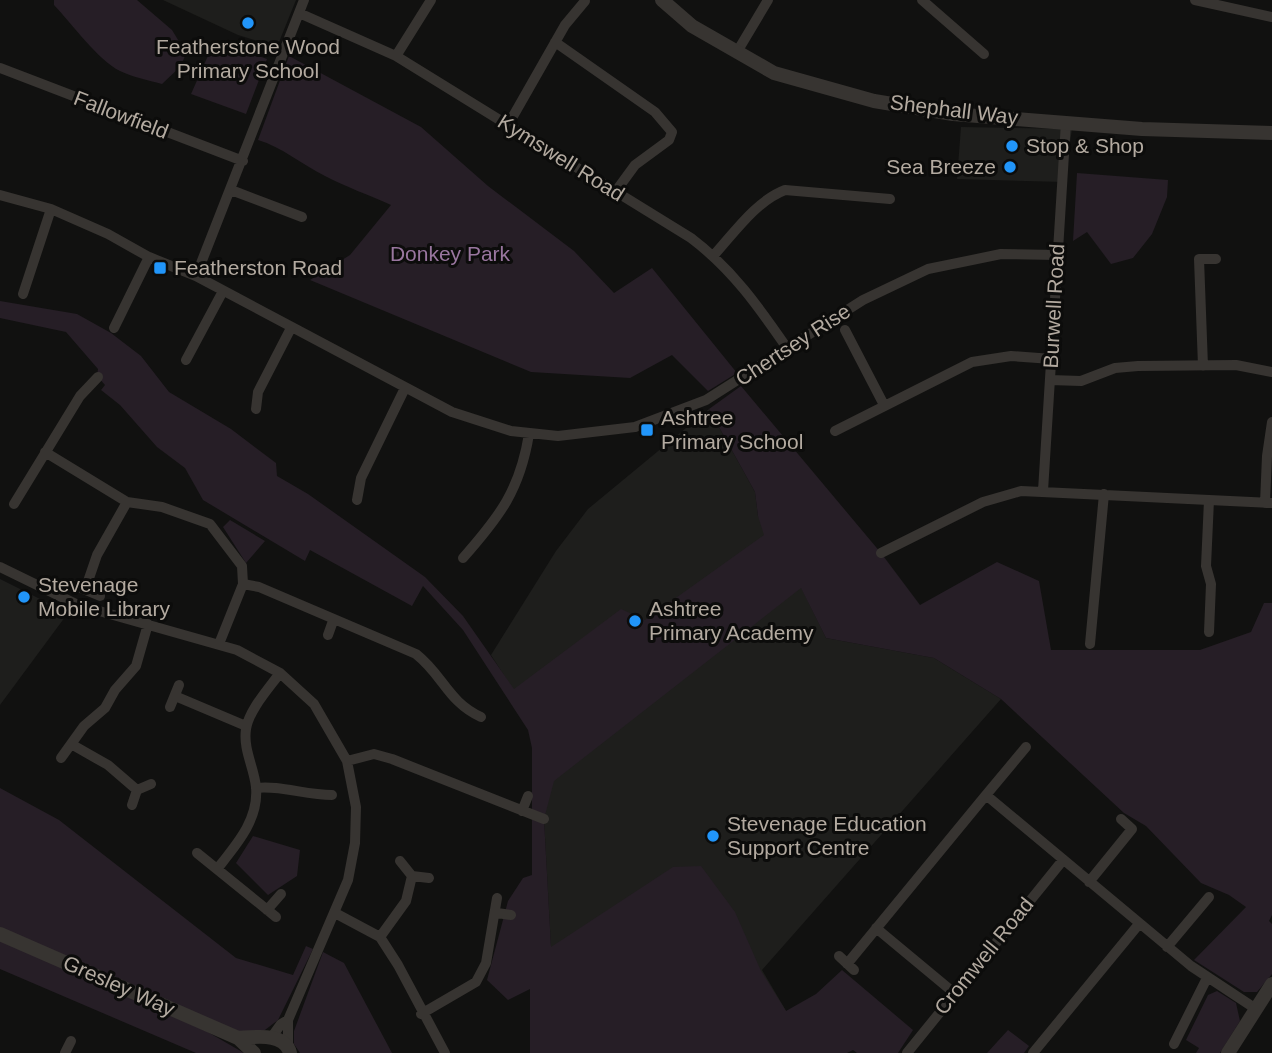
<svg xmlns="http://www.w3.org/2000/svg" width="1272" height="1053" font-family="Arial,sans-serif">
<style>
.built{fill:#1e1e1c}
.green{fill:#261e26}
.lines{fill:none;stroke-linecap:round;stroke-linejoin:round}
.minor{stroke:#373431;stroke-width:10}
.tertiary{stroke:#373431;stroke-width:14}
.poi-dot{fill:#2195f9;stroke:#0c0c0b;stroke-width:2.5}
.labels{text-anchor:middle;stroke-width:6;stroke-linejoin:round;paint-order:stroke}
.poi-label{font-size:21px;fill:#b3aaa0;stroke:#0c0c0b;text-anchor:start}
.street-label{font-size:21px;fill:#b3aaa0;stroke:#0c0c0b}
.park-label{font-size:21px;fill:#99769f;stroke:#0c0c0b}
</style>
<rect width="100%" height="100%" fill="#111110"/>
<path class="built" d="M163,0h133l-19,47 -39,-12z
M961,127l111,2 -8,53 -107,-3z
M709,409l46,83 3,24 29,42 39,80 108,20 67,41 -239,271 49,83 -260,-105 -7,-129v-82l-53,-82 65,-104 32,-42z
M0,579l68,34 -68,92z"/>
<path class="green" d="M54,0h83l35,30 14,23 -5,13 -19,18c-14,-4 -30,-7 -42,-13 -22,-11 -48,-47 -66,-66z
M215,40l52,19 -21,55 -55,-20z
M289,56l132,71 67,59 86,65 40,42 38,-25 85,105 -29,18 -36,-36 -42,23 -99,-6 -221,-92 40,-25 41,-50c-22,-10 -45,-18 -66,-29 -24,-12 -43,-29 -67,-36z
M1077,173l91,7 -1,17 -15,37 -19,24 -22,6 -24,-32 -14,9z
M0,301l77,13 34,19 30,23 28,36 62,37 45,34 1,13 31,18 117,83 38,39 51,73 107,-80 24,11 119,-85 -6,-19 -3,-24 -46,-83 32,-23 140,167 39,52 77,-43 42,19 12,69h149l51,-18 13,-29h8v312l-3,6 3,3v50l-15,18h-13l-50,-32 52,-53 -17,-12 -28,-12 -55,-57 -22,-13 -123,-114 -67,-41 -108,-20 -25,-50 -247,193 -10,38 7,128 122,-80 28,-1 34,46 26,59 25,40 30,-17 26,-24 71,60 -15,23h-41l-4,-3 -6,3h-317v-64l-22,11 -21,-20 21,-79 15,-23 9,-3v-127l-4,-18 -65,-100 -40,-44 -11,20 -102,-56 -5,11 -102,-61 -18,-32 -28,-21 -37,-42 -19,-15 4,-5 -8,-9 1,-7 -32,-37 -66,-14z
M230,520l35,21 -19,22 -23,-36z
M0,788l59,32 177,138 57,17 13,-29 7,3 -35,71 -17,13 -26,-2 -235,-103z
M253,836l47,14 -3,26 -29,19 -32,-32z
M0,940l206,91 38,22h-48l-196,-84z
M323,952l21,11 48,90h-92l-6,-9v-13z
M1217,991l19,12 4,18 -20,32h-24l3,-5 -13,-8 22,-45z
M1008,1030l21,16 -5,7h-37z"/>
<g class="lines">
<path class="minor" d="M922,0l62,54
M1195,0l77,17
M299,13l97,43 295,182c41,31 67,68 96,110
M555,42l100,70 17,20 -3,8 -34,25 -19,26
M737,52l31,-52
M396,56l35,-56
M0,68l243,93
M508,125l57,-100 20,-24
M231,190l71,27
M0,195l51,14 57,25 41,23 47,19 256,136 59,19 47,5 77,-9 71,-27 157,-100 65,-31 73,-15 56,1
M714,255c20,-22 42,-54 71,-65l105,9
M196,276l108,-276
M23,294l28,-85
M114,328l35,-71
M845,330l39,75
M186,360l37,-69
M1203,366l-4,-107h17
M1050,380l31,1 34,-13 23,-2 98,-1 36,7
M256,409l2,-17 33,-64
M835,431l137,-69 39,-6 41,3
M45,452l82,50 35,5 48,17 32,42 1,18
M1043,491l23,-369
M357,500l4,-22 44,-90
M1265,503l2,-47 5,-34
M14,504l66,-108 18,-19
M881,553l102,-51 38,-11 251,12
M463,558c37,-42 57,-68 66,-124
M0,567l78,38 159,45 43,23 34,31 33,57 9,46 -1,36 -7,37 -60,140v26
M71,584l29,12
M85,590l12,-35 30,-53
M1209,632l2,-48 -5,-18 3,-66
M328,635l5,-14
M219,644l24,-60 16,3 157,67c27,21 32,48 65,63
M1090,644l14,-150
M175,696l71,30
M170,707l9,-22
M71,744l37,21 29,25 -5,15
M61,758l23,-32 21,-18 10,-18 21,-24 12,-42
M347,761l27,-7 18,5 152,60
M256,788c23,-3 50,7 76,7
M137,790l14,-6
M986,795l40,-48
M522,811l6,-15
M197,853l79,64
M217,869c19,-24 42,-49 39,-82 -2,-20 -13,-37 -10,-58 3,-19 23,-41 34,-56
M412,876l17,2
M1089,882l43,-53 -11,-10
M267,910l14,-16
M335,913l45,24 18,28 47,88
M497,913l14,2
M876,928l77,64
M380,937l26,-36 6,-25 -12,-15
M1167,947l42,-50
M839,956l15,14
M847,964l139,-169 205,171 65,43
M421,1014l55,-32 10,-19 11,-65
M271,1038l10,-14 7,-4
M1174,1044l33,-66
M65,1053l6,-12
M907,1053l156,-193
M1033,1053l106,-129"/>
<path class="tertiary" d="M662,0l30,26 82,47 100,28 79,13 189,15 130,4
M0,934l238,104c17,-1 47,-6 52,15
M238,1038l16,15
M1228,1053l44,-69"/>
</g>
<g class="poi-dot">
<circle cx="248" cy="23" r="7"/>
<circle cx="1012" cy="146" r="7"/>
<circle cx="1010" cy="167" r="7"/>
<rect x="153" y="261" width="14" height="14" rx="3.5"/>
<rect x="640" y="423" width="14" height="14" rx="3.5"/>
<circle cx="24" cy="597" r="7"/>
<circle cx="635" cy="621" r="7"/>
<circle cx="713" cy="836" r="7"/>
</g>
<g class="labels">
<g class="poi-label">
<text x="248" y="54" text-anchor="middle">Featherstone Wood<tspan x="248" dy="24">Primary School</tspan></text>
<text x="1026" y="153">Stop &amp; Shop</text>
<text x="996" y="174" text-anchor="end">Sea Breeze</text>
<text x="174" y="275">Featherston Road</text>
<text x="661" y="425">Ashtree<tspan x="661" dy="24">Primary School</tspan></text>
<text x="38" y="592">Stevenage<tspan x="38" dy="24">Mobile Library</tspan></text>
<text x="649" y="616">Ashtree<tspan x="649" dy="24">Primary Academy</tspan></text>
<text x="727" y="831">Stevenage Education<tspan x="727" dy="24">Support Centre</tspan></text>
</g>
<g class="street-label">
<text transform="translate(954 110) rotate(7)" y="7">Shephall Way</text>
<text transform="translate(121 115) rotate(21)" y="7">Fallowfield</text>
<text transform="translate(561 158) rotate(32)" y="7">Kymswell Road</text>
<text transform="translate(1054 306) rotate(-87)" y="7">Burwell Road</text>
<text transform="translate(793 345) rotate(-33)" y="7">Chertsey Rise</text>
<text transform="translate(984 956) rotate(-51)" y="7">Cromwell Road</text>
<text transform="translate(119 986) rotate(24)" y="7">Gresley Way</text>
</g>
<g class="park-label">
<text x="450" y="261">Donkey Park</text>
</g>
</g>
</svg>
